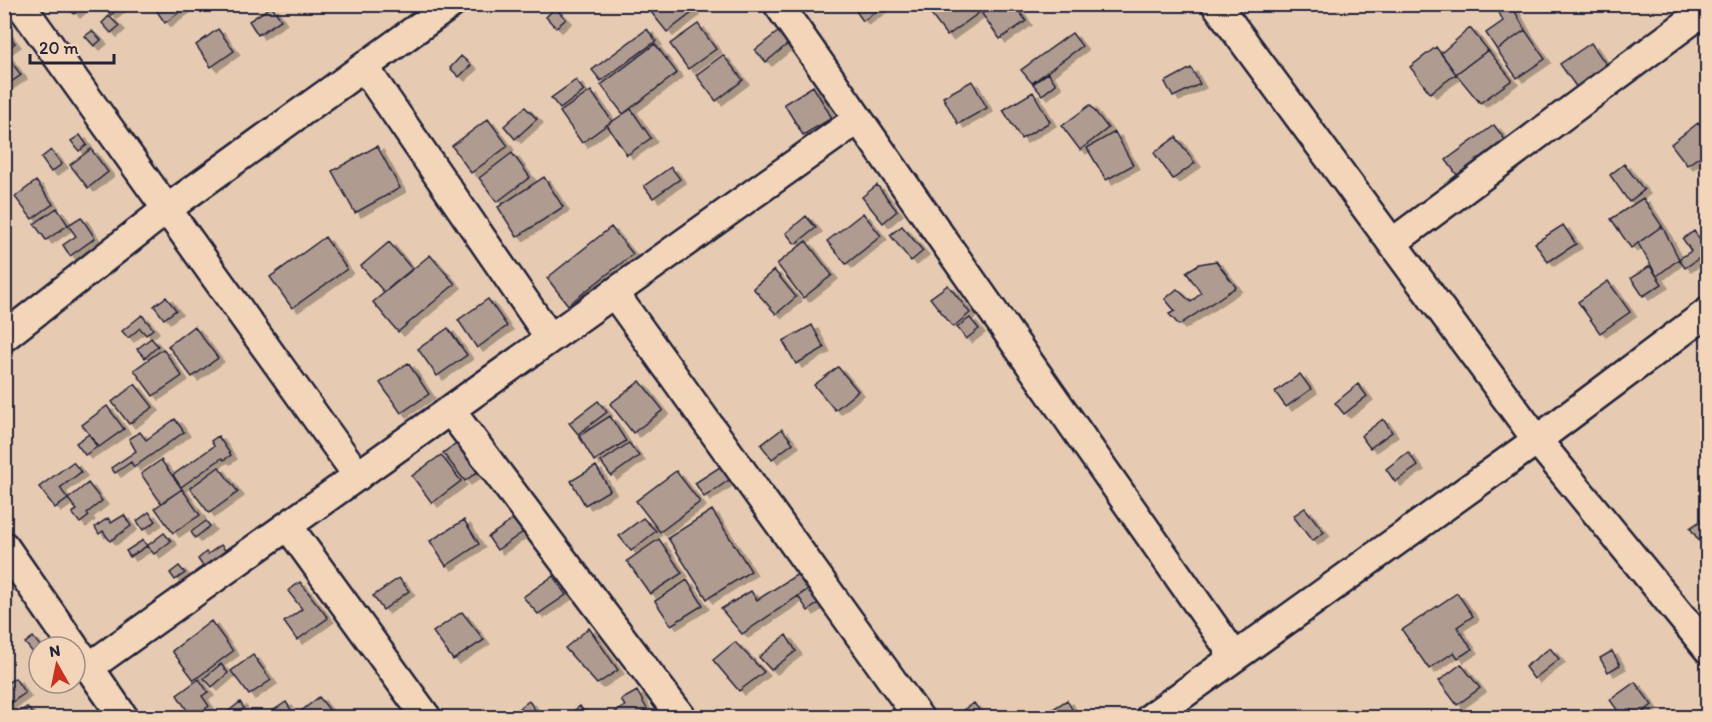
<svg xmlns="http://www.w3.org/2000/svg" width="1712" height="722" font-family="Itim,sans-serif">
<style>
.building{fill:#b09b91;stroke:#22223b;stroke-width:1.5;filter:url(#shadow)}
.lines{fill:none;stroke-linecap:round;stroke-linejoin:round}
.minor-casing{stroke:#22223b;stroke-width:33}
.minor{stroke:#f3d6b9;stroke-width:28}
</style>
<defs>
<filter id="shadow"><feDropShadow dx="6" dy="4" stdDeviation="0" flood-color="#0004"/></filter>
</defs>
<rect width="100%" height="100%" fill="#e6cbb2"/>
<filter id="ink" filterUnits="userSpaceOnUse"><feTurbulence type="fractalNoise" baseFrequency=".0167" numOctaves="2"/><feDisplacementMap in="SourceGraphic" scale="12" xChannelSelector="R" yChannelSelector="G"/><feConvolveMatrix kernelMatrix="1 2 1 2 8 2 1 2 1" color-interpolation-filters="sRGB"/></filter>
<g filter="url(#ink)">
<path class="building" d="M66,4h19l-11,10z
M102,4h18l1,2 -10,9z
M152,4h38l-25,19z
M650,4h37l6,8 -26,20 -20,-25z
M851,4h35l-23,17z
M923,4h52l5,8 -33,24z
M996,4h18l12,17 -26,18 -18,-25z
M1495,4h16l14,26 -28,20 -11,-17 17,-12z
M272,6l9,14 -23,15 -9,-14z
M555,8l11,11 -10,9 -10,-11z
M109,16l10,10 -8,7 -9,-10z
M698,24l18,25 -28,20 -18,-25z
M1470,28l18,22 -32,24 -15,-21z
M4,29l11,14 -10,7h-1z
M218,29l16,22 -23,16 -15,-22z
M647,29l9,12 -55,40 -9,-11z
M1525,30l20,29 -28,19 -20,-28z
M92,31l9,9 -7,6 -9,-10z
M779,31l10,12 -23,19 -11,-12z
M1072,33l10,13 -50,37 -11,-13z
M1591,43l17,24 -31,21 -17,-24z
M655,44l22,29 -54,41 -22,-29z
M1436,47l20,27 -26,19 -20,-26z
M1488,50l24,30 -32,23 -24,-29z
M4,52l17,23 -17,12z
M723,55l20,25 -27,21 -20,-26z
M461,56l10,9 -12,12 -9,-9z
M1191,68l9,16 -27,13 -8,-15z
M1048,73l8,11 -14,11 -9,-11z
M576,80l8,11 -24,18 -9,-11z
M972,81l15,27 -29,16 -15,-27z
M813,86l19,32 -29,17 -19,-31z
M591,91l21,30 -30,22 -22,-31z
M1033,92l17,30 -29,17 -18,-29z
M1090,105l18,23 -28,22 -18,-24z
M525,107l12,12 -22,20 -11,-13z
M631,109l20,29 -24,17 -20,-30z
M488,119l20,27 -37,27 -19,-27z
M1698,123l10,13v15l-21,14 -16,-21z
M1494,125l12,16 -49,34 -11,-15z
M1115,132l18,33 -27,15 -19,-32z
M80,135l7,10 -8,6 -8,-10z
M1176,137l19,26 -22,16 -19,-26z
M377,146l23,42 -45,25 -23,-42z
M91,149l17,23 -20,16 -18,-23z
M51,150l11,14 -11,8 -10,-14z
M512,153l18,24 -33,25 -18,-24z
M1624,164l20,26 -15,12 -19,-27z
M671,167l9,12 -27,19 -9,-12z
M544,177l19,30 -46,30 -19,-30z
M36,181l17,23 -21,15 -17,-22z
M877,185l20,26 -14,12 -21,-26z
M1643,198l19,28 -31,22 -20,-29z
M57,208l11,17 -22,15 -12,-16z
M863,213l18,23 -35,28 -19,-23z
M806,216l10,12 -21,16 -9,-11z
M81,217l14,21 -25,18 -7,-11 13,-9 -8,-11z
M1563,225l13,19 -28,18 -13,-19z
M902,226l21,25 -12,10 -21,-26z
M1662,226l17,33 -22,17 -19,-33z
M611,227l22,27 -65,51 -21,-27z
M1694,231l14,21 -23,16 -6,-9 12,-8 -8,-12z
M325,237l22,32 -55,39 -22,-31z
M806,241l26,34 -29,23 -26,-34z
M389,242l23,27 -28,23 -23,-26z
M430,255l25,29 -57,48 -25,-30z
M1216,261l20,26 -57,38 -10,-11 6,-3 -10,-12 12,-10 14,13 10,-9 -15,-21 13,-8z
M1650,266l12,18 -19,12 -12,-18z
M774,270l22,27 -20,17 -23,-26z
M1608,281l22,31 -30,21 -22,-31z
M948,285l22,28 -17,14 -23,-29z
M166,297l10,13 -12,9 -10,-13z
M488,299l19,27 -30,22 -19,-28z
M142,315l11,14 -7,6 -6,-7 -12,10 -6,-7z
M970,318l9,11 -13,10 -9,-12z
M812,325l12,23 -28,16 -13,-23z
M194,326l24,32 -26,19 -24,-31z
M448,328l19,27 -30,21 -19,-27z
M151,338l7,8 -13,12 -8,-9z
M163,349l19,27 -29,20 -19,-26z
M408,363l21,31 -28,19 -21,-30z
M838,367l20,24 -23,19 -21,-25z
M1300,374l11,15 -25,18 -11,-15z
M640,381l23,29 -30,23 -23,-29z
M135,384l18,23 -24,17 -17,-22z
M1358,384l9,12 -23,18 -9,-11z
M598,401l9,11 -29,22 -9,-11z
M107,406l17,23 -25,18 -17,-22z
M610,416l16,25 -32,20 -15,-25z
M175,419l9,13 -50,35 -3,-5 -16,11 -4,-5 25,-17 -7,-12 11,-7 6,8z
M1383,419l9,13 -22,16 -9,-12z
M782,429l11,14 -21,16 -11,-14z
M89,434l8,13 -12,8 -9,-12z
M218,436l13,19 -7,5 -2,-2 -41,29 -8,-12 41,-29 -3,-5z
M459,441l22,28 -16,12 -22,-28z
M629,443l10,13 -28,20 -10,-14z
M1408,452l10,14 -23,16 -9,-13z
M441,455l20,26 -29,22 -20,-27z
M161,460l21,29 -21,14 -20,-29z
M73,462l8,10 -21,16 8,11 -13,9 -16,-21z
M723,465l9,13 -28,19 -9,-14z
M596,466l14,24 -25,15 -14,-24z
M219,467l19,25 -29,21 -19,-25z
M676,471l24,31 -40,30 -24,-31z
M88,483l14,18 -15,12 2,3 -9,7 -8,-10 5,-3 -9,-11z
M182,489l18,26 -27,18 -18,-25z
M1305,508l19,24 -12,9 -19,-25z
M712,510l39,61 -44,28 -39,-61z
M149,512l7,9 -13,9 -6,-9z
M124,515l7,11 -21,15 -7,-10 -4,3 -4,-7 13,-9 3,5z
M1708,516v33l-2,2 -16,-23z
M643,518l13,13 -25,20 -12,-15z
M514,519l9,13 -26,18 -9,-13z
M464,520l15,24 -33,22 -16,-25z
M206,521l4,5 -15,12 -4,-6z
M164,533l7,8 -17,13 -7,-8z
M659,539l23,34 -32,21 -23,-33z
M143,540l4,6 -17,11 -4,-6z
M221,545l4,5 7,-5 4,5 -37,28 -4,-6 8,-6 -5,-7 8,-7 2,2z
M179,566l6,7 -10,7 -5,-7z
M801,572l12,14 -71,48 -21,-25 30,-18 6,9z
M553,576l13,19 -28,19 -15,-17z
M399,578l10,13 -26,19 -10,-14z
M687,580l16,25 -32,20 -16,-24z
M300,582l28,36 -31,22 -13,-18 18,-13 -14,-18z
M813,586l9,14 -14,11 -10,-15z
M1457,593l16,23 -16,11 15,22 -14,9 -4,-6 -25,17 -27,-39z
M462,612l22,28 -31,20 -20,-28z
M211,621l22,30 -39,29 -22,-29z
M589,628l29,42 -21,14 -32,-36z
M786,635l10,16 -25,19 -12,-13z
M33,637l8,10h-2v13l-14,-17z
M735,642l29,30 -25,19 -26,-31z
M1550,648l9,11 -25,20 -9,-12z
M1612,651l8,14 -12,7 -8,-14z
M253,655l18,25 -22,15 -18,-24z
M221,664l7,9 -16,14 -8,-9z
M1461,664l19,24 -23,17 -18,-24z
M15,678l10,15 -21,15v-23z
M199,679l9,13 -6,4 7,10 -17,12 -15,-23z
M1635,682l17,23 -17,13h-12l-13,-18z
M637,691l10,18 -14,9h-16l-3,-5 11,-7 -4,-6z
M319,697l17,21h-40l-1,-2z
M1067,700l7,13 -6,5h-29z
M529,701l12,17h-36z
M240,702l4,6 -13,10h-11z
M286,702l9,14 -3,2h-30z
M974,703l11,15h-16l-6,-8z
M580,706l8,12h-24z
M27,707l7,9 -17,2 -2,-3z"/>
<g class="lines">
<defs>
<path id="minor" d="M20,4l338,472
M778,4l457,653
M1216,4l321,436 171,209
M364,67l186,271
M1392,243l316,-235
M614,293l305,425
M4,337l163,-128 284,-205
M450,410l232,308
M288,526l139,192
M4,546l70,101
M79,653l45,65
M88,668l770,-549
M1150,718l387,-278 171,-128"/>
</defs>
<use href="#minor" class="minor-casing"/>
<use href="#minor" class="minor"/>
</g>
</g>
<rect width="1712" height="722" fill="none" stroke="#f3d6b9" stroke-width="24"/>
<rect x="12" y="12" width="1688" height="698" fill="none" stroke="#22223b" stroke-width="2" filter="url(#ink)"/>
<g transform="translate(57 665) rotate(351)"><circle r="28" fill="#f3d6b9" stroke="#9f8e87" stroke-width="1.5"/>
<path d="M0-4.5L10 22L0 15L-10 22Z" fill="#c8321e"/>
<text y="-9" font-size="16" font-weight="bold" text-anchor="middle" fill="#22223b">N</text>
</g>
<path d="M30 54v9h84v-9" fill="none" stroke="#22223b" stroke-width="3"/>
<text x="39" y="54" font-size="18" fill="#22223b" stroke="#f3d6b9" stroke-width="4.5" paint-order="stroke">20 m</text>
</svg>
